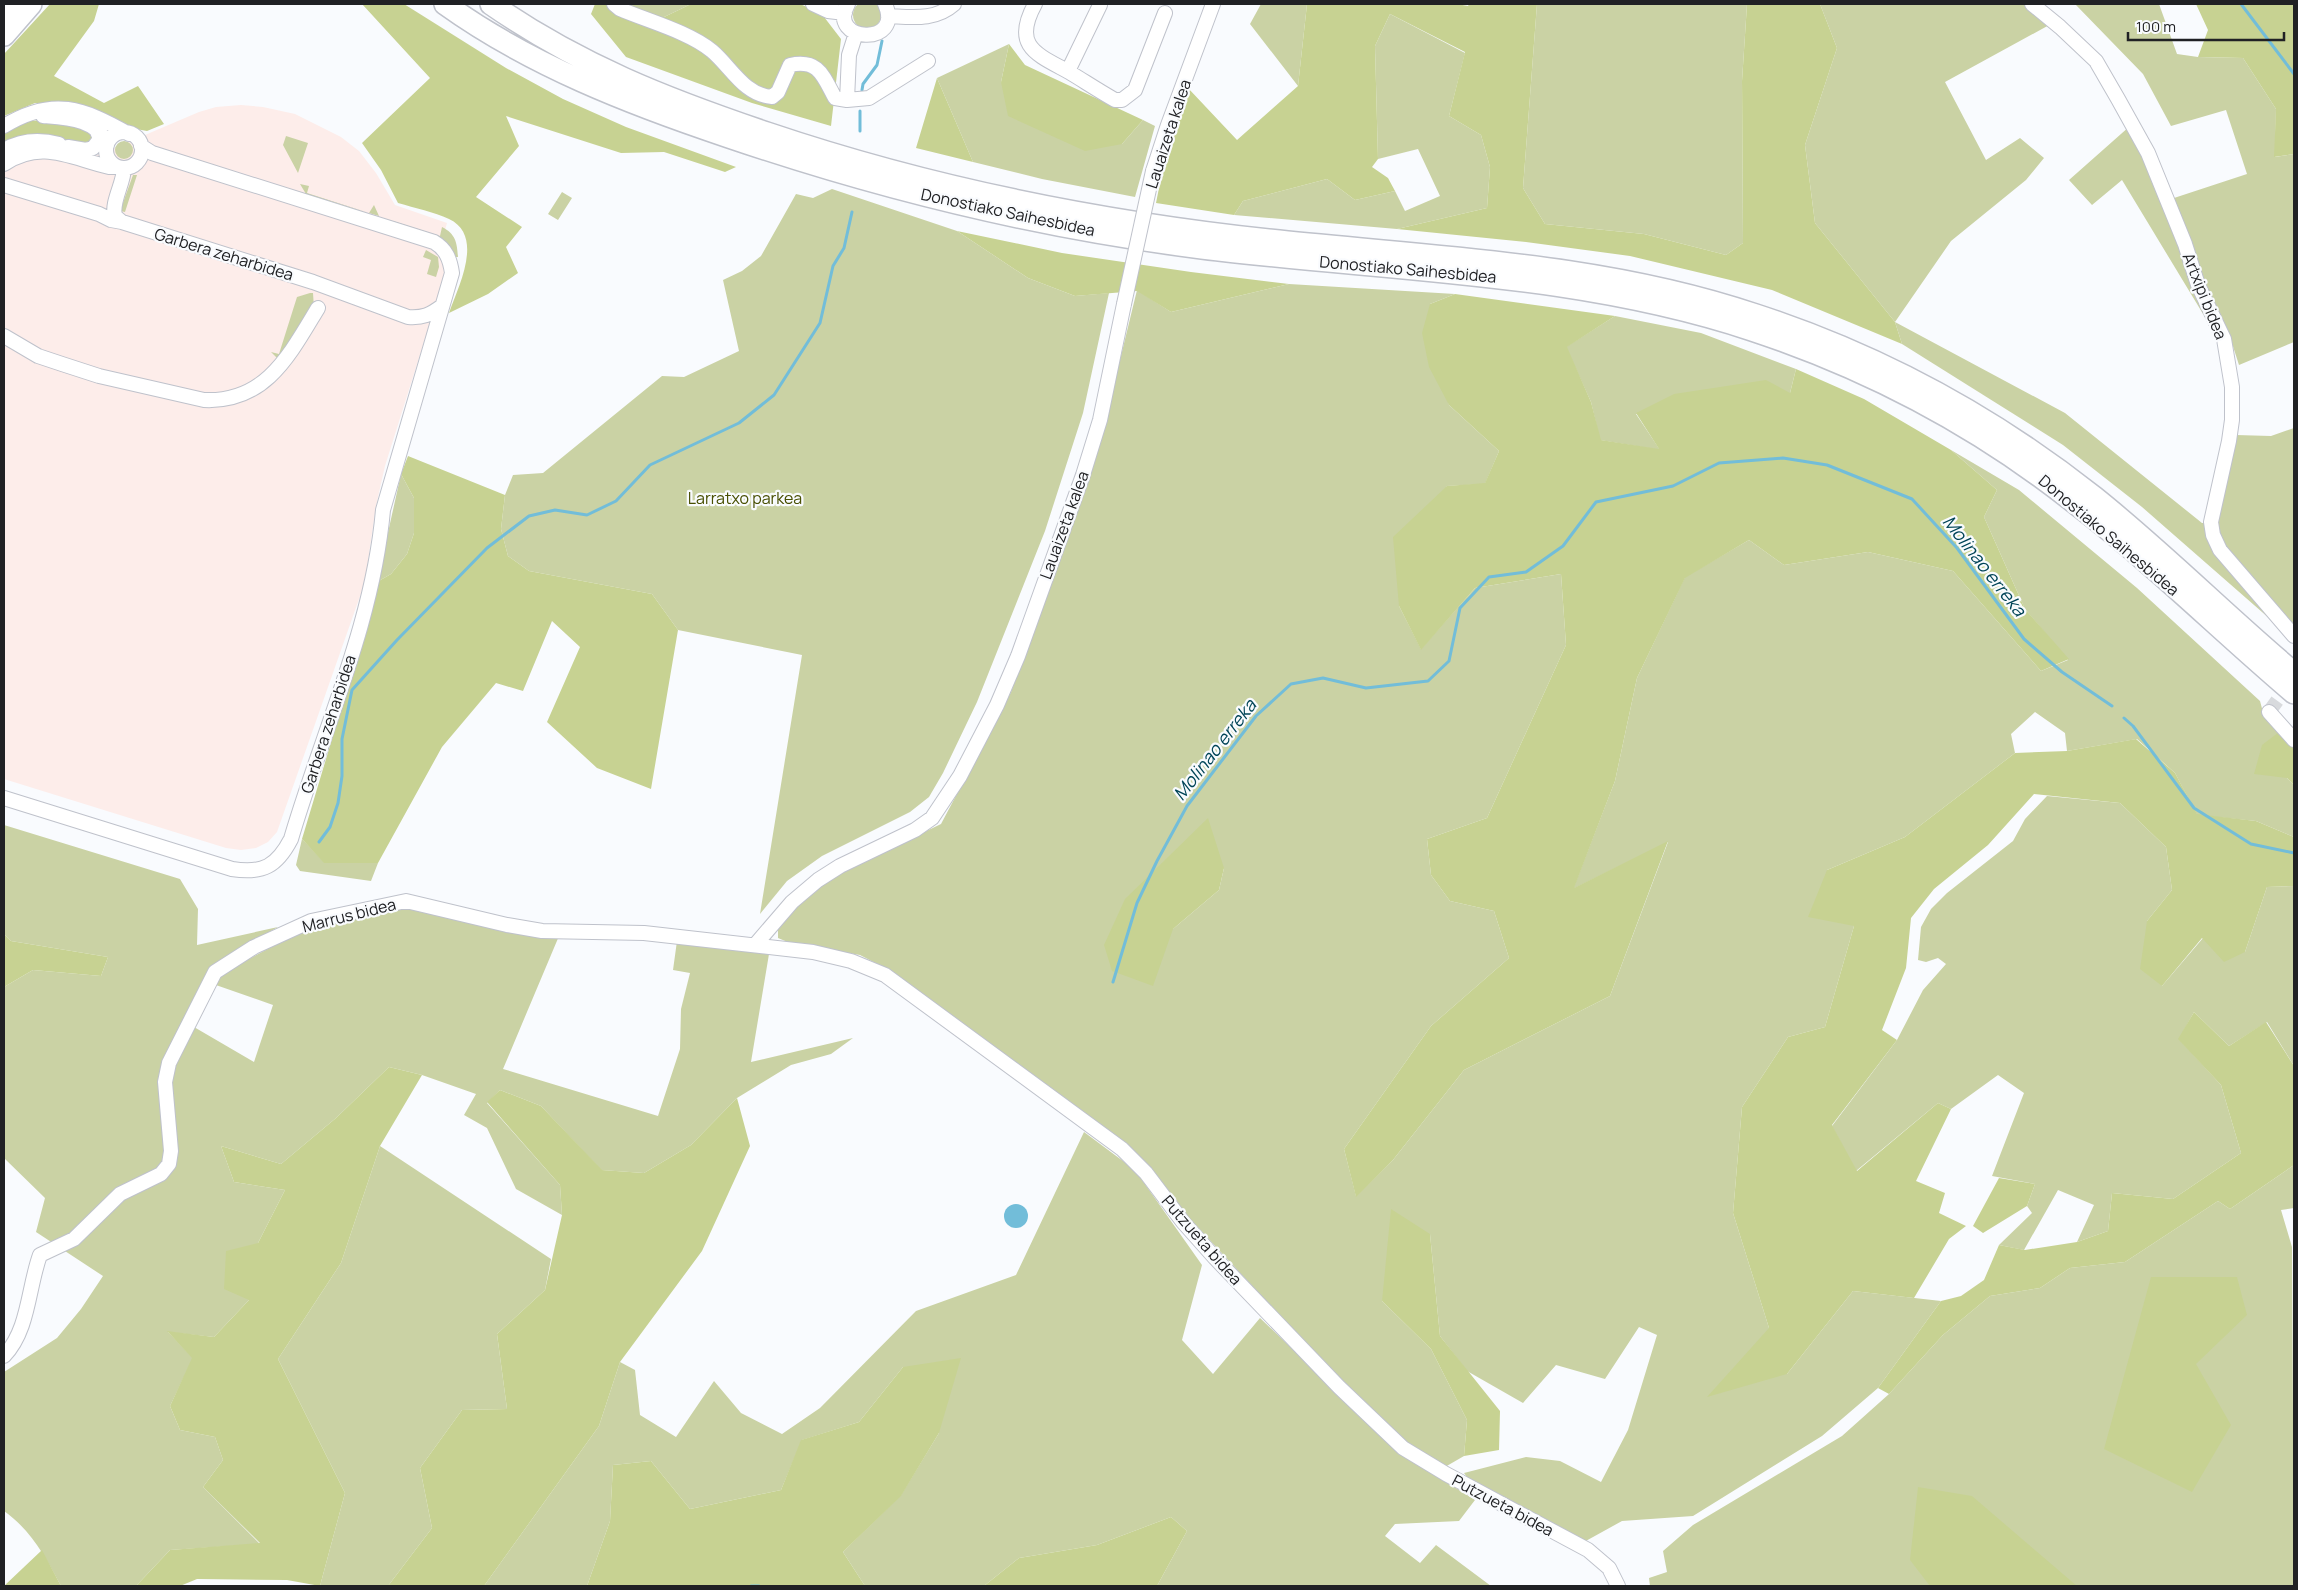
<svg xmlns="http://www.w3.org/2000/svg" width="2298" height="1590" font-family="Manrope,sans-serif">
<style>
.commercial{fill:#fdedea}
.green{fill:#cad2a4;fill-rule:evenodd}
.forest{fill:#c7d292}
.water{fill:#72bdd9}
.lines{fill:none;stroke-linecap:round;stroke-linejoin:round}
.stream{stroke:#72bdd9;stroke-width:3}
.minor-tunnel{stroke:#d8dadd;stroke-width:14;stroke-dasharray:14 7;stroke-linecap:butt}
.minor-casing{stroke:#bfc2cb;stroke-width:16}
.highway-casing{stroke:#bfc2cb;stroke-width:24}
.minor{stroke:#fff;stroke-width:14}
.highway{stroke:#fff;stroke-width:21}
.minor-bridge-casing{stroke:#bfc2cb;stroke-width:16;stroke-linecap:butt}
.minor-bridge{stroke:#fff;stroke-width:14}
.labels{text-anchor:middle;stroke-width:4.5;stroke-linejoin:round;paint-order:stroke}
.street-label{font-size:16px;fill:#202124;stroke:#f9fbfe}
.park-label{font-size:16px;fill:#484f02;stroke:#f9fbfe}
.water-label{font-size:18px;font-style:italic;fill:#004457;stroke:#f9fbfe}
</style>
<rect width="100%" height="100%" fill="#f9fbfe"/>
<path class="commercial" d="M241,105l22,2 32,7 46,23 18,14 17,22 19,32 52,18 -4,14 10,13 -68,216 -9,40 -11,76 -88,250 -9,10 -12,6 -15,2 -15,-2 -222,-69v-613l15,-8 66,1 20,-7 94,-40 17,-5z"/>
<path class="green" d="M853 15a14 14 0 1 1 28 0a14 14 0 1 1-28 0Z
M620,4h71l-31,15z
M1261,4h46l-9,82 -48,-62z
M1537,4h210l-5,77 1,162 -17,12 -82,-21 -99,-10 -22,-36z
M1820,4h206l25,20 -106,58 41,78 34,-22 24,20 -18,22 -75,61 -56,81 170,91 137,110h14l20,-88 35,1 23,-8v212l-152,-133 -79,-62 -161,-101 -7,-22 -80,-99 -10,-78 32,-97z
M2075,4h84l18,50 21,3 45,1 33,51 -1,48 19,-3v188l-55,23 -9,-28 -28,-51 -28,-88 73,-24 -21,-64 -55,16 -28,-52z
M1390,14l75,39 -16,63 32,19 9,32 -3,41 -90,21 -163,-14 9,-14 84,-22 28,21 40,-9 10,20 35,-15 -22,-47 -40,10 -3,-113z
M1009,44l-8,38 121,62 21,-24 12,6 -20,71 -93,-18 -69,-17 -36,-84z
M2130,126l84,206 -92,-152 -30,25 -23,-25z
M286,136l22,7 -10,30 -15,-28z
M115 150a9 9 0 1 1 18 0a9 9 0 1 1-18 0Z
M133,175h4l-12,37 -5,-1z
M300,184l9,2 -2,7 62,20 5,-8 5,11 -73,-22z
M832,189l125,42 71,47 47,18 34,-3 -26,120 -38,118 -68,171 -34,71 -14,24 -19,15 -88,44 -35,25 -27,33 42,-259 -124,-25 -26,-36 -123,-23 -21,-15 -7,-27 4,-34 8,-20 30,-2 119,-97 22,1 55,-26 -16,-71 19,-9 19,-15 35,-62 17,4z
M562,192l10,6 -14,22 -10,-6z
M393,221l47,15 2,-9c14,7 15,16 16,30h-3c-14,-31 -41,-21 -62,-36z
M426,250l12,7 1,10 -3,10 -9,-3 4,-14 -8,-3z
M1289,284l166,10 -25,10 19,101 50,46 -14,33 -38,2 -48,120 22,43 54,-61 86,-14 5,71 -79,173 -60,21 4,36 19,26 44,10 15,47 -78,68 -87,123 12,47 37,-36 71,-90 146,-74 58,-154 -95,47 42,-108 22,-103 48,-101 64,-37 35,25 84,-13 85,19 88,100 27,-11 -43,-51 -41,-92 13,-27 -46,-40 68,40 118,98 123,113 4,15 15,16 8,46 7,7v52l-38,-16 -59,-6 -22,-42 -38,-34 -70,12 -2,-18 -30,-21 -24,22 4,19 -110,84 -78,33 27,56 -29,101 -37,10 -46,70 -9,106 36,115 18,46 66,-83 88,10 -63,87 -56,48 -129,80 -71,5 -38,21 -111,-57 -9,-12 62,-16 34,4 41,21 27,-52 29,-95 -18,-8 -34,52 -49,-14 -33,38 -56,-32 -27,-35 -10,-102 -48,67 49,48 36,71 -3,36 -19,11 -32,-19 -48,-40 -197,-213 -15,-23 -268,-204 -25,-13 -70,-12 -12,-5v-14l53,-47 110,-53 70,-132 90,-254 36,-148 34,22zM1224,868l-5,22 -46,39z
M310,293h3l1,15 -35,52 -8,-8 8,2 18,-57z
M1615,316l86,17 95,36 -6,24 -154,21 24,36 -60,-10 -9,-38 -25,-55z
M401,474l13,24v35l-7,21 -16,20 -14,8z
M2047,796l73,7 46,44 6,43 -25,31 15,65 41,-48 42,14 22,-65 27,-1v180l-27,-44 -38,24 -35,-34 -15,27 42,46 20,68 -68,46 -61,-6 -4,38 -31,11 17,-37 -36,-15 -34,60 -25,-5 33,-32 -5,-7 8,-22 -43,-8 32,-83 -26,-18 -47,34 -13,-6 -82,68 -24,-45 65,-86 26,-50 23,-26 -8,-6 -12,4 -8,-2 3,-33 10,-18 16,-16 66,-52 12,-22z
M4,825l176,54 18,30 -1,36 81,-18 -61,35 -11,15 -12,50 60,35 19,-57 -60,-21 15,-14 81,-43 100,-21 150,30 -56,133 155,47 22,-67 1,-40 9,-36 -17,-3 4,-29 92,13 -18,108 102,-24 -22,16 -40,11 -54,33 -46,47 -47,28 -43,-3 -60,-64 -41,-16 -13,13 73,82 2,30 -46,-26 -29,-61 -23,-13 12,-21 -54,-19 -33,-8 -53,51 -55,46 -60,-18 13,36 51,8 -27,53 -9,57 -35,37 -46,-5 25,26 -23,48 10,24 35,7 8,23 -20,27 57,57 -90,6 -34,36h-75c-15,-28 -30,-56 -57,-75v-139l53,-34 24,-29 22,-33 -67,-44 9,-34 -41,-40v-171l29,-17 68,6 7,-19 -97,-16 -7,-7z
M302,839l23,24h53l-7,18 -71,-10 -4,-6z
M1084,1132l51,38 67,95 -20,75 31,34 47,-56 142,136 73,46 -16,21 -64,3 -10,12 35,27 16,-18 55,41h-334l30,-55 -16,-14 -74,28 -78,13 -35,28h-119l-22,-34 58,-57 38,-62 -36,-66 -44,55 -57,18 -21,50 -91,19 -39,-48 -38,4 -3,56 -23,65h-103l115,-160 21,-64 15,8 5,45 36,22 38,-56 27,32 41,21 38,-26 96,-97 100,-36z
M380,1146l171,113 -6,31 -48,44 10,75 -45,1 -42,58 12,60 -44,58h-68l25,-93 -67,-134 63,-96z
M2294,1165v43l-13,2 11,37 2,339h-644l-1,-8 18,-6 -4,-21 30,-26 149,-89 47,-42 54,-59 47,-39 50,-8 30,-20 55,-6 93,-61 12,8z"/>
<path class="forest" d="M50,4h49l-5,17 -40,55 50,27 34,-17 26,38 -17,7 -11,-2 -45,-21 -25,-5h-31l-31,13v-62z
M362,4h42l102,64 57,31 63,28 110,40 -11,5 -61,-20 -43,1 -115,-37 13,30 -43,51 46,30 -16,20 12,26 -30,21 -39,19c9,-26 36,-77 0,-94 -15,-7 -34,-11 -51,-16l-17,-33 -19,-27 68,-65z
M595,4h16l49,15 31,-15h109l21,9 20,26 -10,87 -79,-23 -126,-46 -35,-43z
M1307,4h150l11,2 1,-2h68l-14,184 22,36 99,10 82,21 17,-12 -1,-162 5,-77h73l17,44 -32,97 10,78 80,99 7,22 -130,-54 -142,-34 -104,-14 -129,-13 90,-21 3,-41 -9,-32 -32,-19 16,-64 -75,-38 -15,32 3,113 -6,8 16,11 7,13 -40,9 -28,-21 -84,22 -9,14 -78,-12 14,-70 18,-45 49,52 61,-54z
M2196,4h98v150l-20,3 2,-48 -33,-51 -45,-1 10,-27z
M1009,44l16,21 118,55 -21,24 -37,7 -77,-35 -7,-34z
M937,78l36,84 -57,-14z
M48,120l42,7 4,16 -90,6v-18l21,-10z
M957,231l105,22 129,19 98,12 -118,28 -34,-21 -62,5 -47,-18z
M1455,294l160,22 -48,31 24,55 10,38 58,9 -23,-36 38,-19 92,-14 24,13 6,-24 68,30 87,51 46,40 -13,27 41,92 44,50 -28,12 -88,-100 -85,-19 -84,13 -35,-25 -64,38 -48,100 -22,103 -41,107 94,-47 -58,155 -146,74 -71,90 -37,37 -12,-48 87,-123 78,-68 -15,-47 -44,-10 -19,-26 -4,-36 60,-21 79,-173 -5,-71 -86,14 -54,62 -22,-44 -6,-69 54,-51 38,-3 14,-32 -50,-46 -20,-38 -7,-34 8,-29z
M408,456l97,39 -4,34 7,27 21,15 123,23 26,36 -27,159 -54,-21 -50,-46 33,-75 -28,-26 -29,70 -27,-8 -54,64 -64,116h-54l-22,-24 66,-220 9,-37 14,-8 16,-20 7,-21v-35l-13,-24z
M2279,732l15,15v38l-7,-7 -33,-4 8,-29z
M2136,739l39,34 22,41 59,7 38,16v49l-27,1 -22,65 -21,10 -22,-24 -40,48 -22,-17 7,-48 25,-31 -6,-43 -46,-44 -86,-9 -46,51 -54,44 -23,29 -5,50 -24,62 15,10 -65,85 25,46 81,-68 13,6 -35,72 29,12 -6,20 27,13 -17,13 -35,59 -61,-7 -66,83 -80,23 62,-69 -36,-115 9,-106 46,-70 37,-10 29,-101 -46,-9 19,-47 78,-33 110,-84 52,-2z
M1208,818l16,50 -5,22 -46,39 -20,57 -41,-15 -8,-26 21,-46z
M4,934l7,7 97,16 -7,19 -68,-6 -29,17z
M2194,1012l35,34 37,-24 28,44v99l-64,44 -12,-8 -93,61 -55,6 -30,20 -50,8 -47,39 -54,59 -11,-6 63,-87 20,-5 23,-16 15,-35 26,5 52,-8 31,-11 4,-38 61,6 68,-46 -20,-68 -43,-46z
M389,1067l33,8 -42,71 -39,117 -63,96 67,134 -25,93 -33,-6 -90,-1 -17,7h-44l34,-36 90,-7 -57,-56 20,-27 -8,-23 -35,-7 -10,-24 22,-48 -25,-27 47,6 35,-37 -25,-11 2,-38 32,-8 27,-53 -51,-8 -13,-36 60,18 55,-46z
M500,1090l41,16 61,64 42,3 47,-28 46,-47 13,48 -48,105 -82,111 -21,64 -115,160h-96l44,-58 -12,-60 42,-58 45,-1 -10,-75 48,-44 17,-75 -2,-30 -73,-83z
M1999,1178l36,6 -8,22 -44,27 -10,-7z
M1391,1209l39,25 10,102 60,75 -1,39 -35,6 3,-36 -36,-71 -49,-48z
M2151,1277h86l10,38 -51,49 35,61 -39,67 -88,-43z
M961,1358l-22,75 -38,63 -58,56 22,34h-278l23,-65 3,-56 38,-4 39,48 91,-19 20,-50 58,-18 44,-55z
M1918,1487l54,9 105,90h-147l-20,-26z
M1171,1517l16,14 -30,55h-173l35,-28 78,-13z
M42,1550l19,36h-57z"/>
<path class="water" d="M1004 1216a12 12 0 1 1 24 0a12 12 0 1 1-24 0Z"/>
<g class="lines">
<path class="stream" d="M2241,4l53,70
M862,90l1,-6 14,-19 5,-24
M860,131v-20
M2124,718l9,8 61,82 57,36 43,9
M319,842l11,-15 8,-24 4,-27v-37l10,-49 45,-50 90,-92 42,-32 26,-6 32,5 29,-14 34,-36 89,-42 35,-28 46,-72 13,-57 11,-18 8,-36
M1113,982l24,-79 20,-42 30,-55 69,-90 35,-32 32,-6 43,10 62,-7 21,-20 11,-53 29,-31 37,-5 37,-26 33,-44 77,-16 46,-23 64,-5 44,7 85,34 45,49 67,91 38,33 50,34
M751,1586h8"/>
<path class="minor-tunnel" d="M2269,712l23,-32"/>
<defs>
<path id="minor" d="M614,4l6,5c28,12 69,23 92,42 19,16 32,44 60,46l6,-5 12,-27c29,-6 33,11 45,33l12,2
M813,4l15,7 17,2
M848,4c-22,39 57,43 37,0
M1035,4c-23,42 1,50 34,68 15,9 30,19 46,28h7l13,-10 30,-77
M2032,4l28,23 36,34 22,38 30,54 37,91 13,41 26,54 8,48v33l-3,21 -18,81 2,13 7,15 74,86
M888,16c24,1 47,5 66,-12
M856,33l-7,22 -2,45 22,-2 59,-37
M1068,71l32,-66
M43,116c24,2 55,3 64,29
M4,126c49,-30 79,-18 125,8
M106 150a18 18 0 1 1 36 0a18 18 0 1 1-36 0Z
M68,147l18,3 7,-2 7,-9 -4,-10
M4,150c17,-10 36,-11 55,-6
M4,164c38,-25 66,-6 105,3h9
M1153,171l15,-46 45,-121
M4,185l95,29 12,6 11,2 191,60 95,35c15,1 22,-2 34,-11
M122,222l-7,-6c-4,-14 9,-33 9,-48
M4,336l34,20 24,8 37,12 105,24c62,3 86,-46 114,-92
M2269,712l25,28
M4,798l228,71c31,5 45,-3 59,-30 32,-109 82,-215 92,-329l69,-237c-2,-14 -6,-24 -18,-31l-282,-89 -11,-7
M755,945l37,-43 26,-22 22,-14 75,-36 17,-12 28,-42 37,-71 21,-49 65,-181 17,-55 24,-116
M4,1356c25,-26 24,-68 36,-101l34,-16 46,-45 41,-20 8,-10 2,-13 -6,-69 4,-19 46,-91 39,-25 57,-26 95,-20 101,24 35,6 102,2 169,19 38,9 34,14 237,174 24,24 37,49 32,36 124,129 64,61 43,26 142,76 21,18 9,18"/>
<path id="highway" d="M445,4c85,61 185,100 284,133 153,52 312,91 473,111 184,23 372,23 550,82 118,39 231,99 328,177 75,58 142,125 214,186
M491,4c88,61 175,95 276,129 166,56 338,90 512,108 160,17 323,22 477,74 122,40 237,102 338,182 69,55 132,119 200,176
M4,10l4,-6
M4,35l27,-31"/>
</defs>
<use href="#minor" class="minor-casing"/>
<use href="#highway" class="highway-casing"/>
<use href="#minor" class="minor"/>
<use href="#highway" class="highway"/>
<defs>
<path id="minor-bridge" d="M1124,304l29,-133"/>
</defs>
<use href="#minor-bridge" class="minor-bridge-casing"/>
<use href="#minor-bridge" class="minor-bridge"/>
</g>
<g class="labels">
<g class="street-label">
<text transform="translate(1168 134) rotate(-72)" y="6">Lauaizeta kalea</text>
<text transform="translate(1008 212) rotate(12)" y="6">Donostiako Saihesbidea</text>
<text transform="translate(224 254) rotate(17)" y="6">Garbera zeharbidea</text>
<text transform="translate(1408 269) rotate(5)" y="6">Donostiako Saihesbidea</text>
<text transform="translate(2205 296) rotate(68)" y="6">Artxipi bidea</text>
<text transform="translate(1064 525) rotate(-70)" y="6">Lauaizeta kalea</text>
<text transform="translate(2109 535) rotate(40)" y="6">Donostiako Saihesbidea</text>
<text transform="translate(328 724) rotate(-72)" y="6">Garbera zeharbidea</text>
<text transform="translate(349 915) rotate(-14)" y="6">Marrus bidea</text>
<text transform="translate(1202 1240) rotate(49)" y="6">Putzueta bidea</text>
<text transform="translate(1503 1505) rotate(28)" y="6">Putzueta bidea</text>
</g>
<g class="park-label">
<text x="745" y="504">Larratxo parkea</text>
</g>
<g class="water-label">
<text transform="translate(1984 566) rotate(52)" y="6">Molinao erreka</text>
<text transform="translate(1215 750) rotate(-52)" y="6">Molinao erreka</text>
</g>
</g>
<rect width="2298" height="1590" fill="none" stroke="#202124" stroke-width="10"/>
<path d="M2128 32v8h156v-8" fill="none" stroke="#202124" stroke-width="2.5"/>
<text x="2136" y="32" font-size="15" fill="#202124" stroke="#f9fbfe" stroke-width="4" paint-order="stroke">100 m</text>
</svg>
